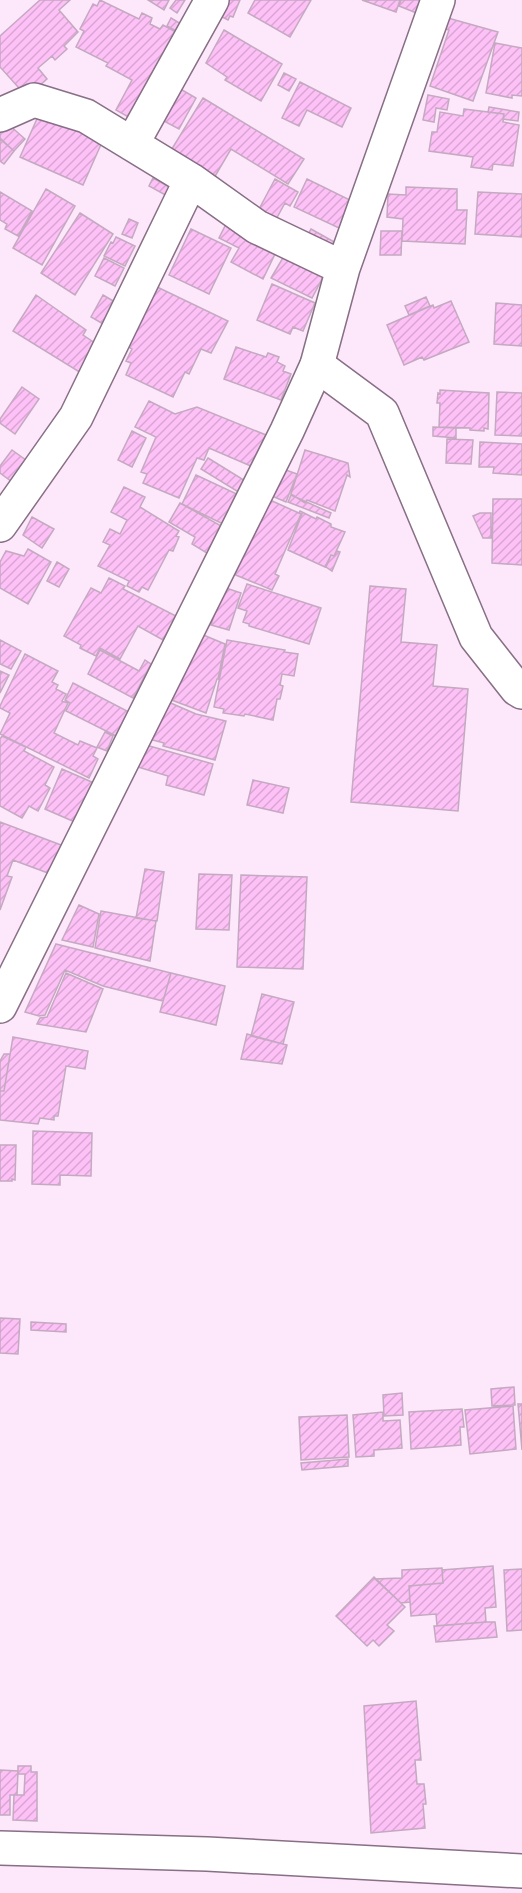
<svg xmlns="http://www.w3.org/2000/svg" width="522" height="1893" font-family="Arial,sans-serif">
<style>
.building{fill:url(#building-hatch);stroke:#c4a9c1;stroke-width:1.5}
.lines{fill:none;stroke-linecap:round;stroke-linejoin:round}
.minor-casing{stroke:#876f85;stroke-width:36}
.tertiary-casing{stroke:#876f85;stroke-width:36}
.minor{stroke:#fff;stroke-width:33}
.tertiary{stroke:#fff;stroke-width:33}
</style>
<defs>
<pattern id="building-hatch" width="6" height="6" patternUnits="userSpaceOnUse" patternTransform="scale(1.5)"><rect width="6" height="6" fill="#fdc1f7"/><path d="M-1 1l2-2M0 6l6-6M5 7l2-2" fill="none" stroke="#d9a6d4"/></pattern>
</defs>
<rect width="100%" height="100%" fill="#fde7fa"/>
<path class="building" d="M40,0h30l-11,10 19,22 -14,14 3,3 -12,11 -3,-4 -14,12 9,11 -20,18 -27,-30v-31z
M100,0l39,19 3,-6 10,5 -2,6 10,5 3,-4 22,12 -46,86 -23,-13 16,-30 -26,-14 2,-3 -32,-16 8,-16 -4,-2 13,-25 4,2z
M148,0h21l-5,10z
M176,0h9l-8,13 -7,-5z
M229,0h11l-7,17 -3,-1 -2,4 -6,-3z
M255,0h56l-21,37 -42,-24z
M362,0h38l-4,12z
M401,0h24l-6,14 -20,-8z
M171,18l15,9 -4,7 -15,-8z
M448,18l50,14 -25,69 -43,-15 19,-56 -4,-1z
M224,30l58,34 -21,37 -36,-21 2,-3 -21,-14z
M495,43l27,5v48l-10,-1v3l-26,-5z
M284,73l12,6 -7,12 -11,-6z
M300,82l51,26 -9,19 -35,-17 -8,16 -17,-8z
M177,87l19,11 -17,31 -19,-10z
M428,95l21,4 -2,11 -11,-2 -2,14 -11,-2z
M203,98l101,61 -16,25 -57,-35 -17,29 -44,-26z
M489,107l30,5 -1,9 -15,-2 1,-5 -16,-2z
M464,109l40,5 -1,8 16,3 -6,41 -20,-2 -1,6 -21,-3 2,-10 -44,-6 3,-19h5l3,-20 23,4z
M40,112l63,28 -20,45 -63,-28z
M8,124l17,15 -11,12 -14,-13v-5z
M0,139l14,12 -10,13 -4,-3z
M153,178l20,11 -4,8 -20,-11z
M275,179l23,13 -8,14 -5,-3 -11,20 -17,-10z
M307,179l45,22 -13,27 -45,-21z
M406,187l51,2v21h10l-2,34 -63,-3 1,-22 -16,-2 1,-23 18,1z
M46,189l29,17 -33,59 -29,-17z
M0,192l32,19 -14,25 -13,-7 2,-5 -7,-4z
M478,192l44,2v43l-47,-3z
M80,213l33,21 -38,61 -34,-22z
M129,219l9,4 -6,15 -10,-4z
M226,224l50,28 -13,27 -32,-17 8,-14 -20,-10z
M191,229l40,19 -22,46 -40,-19z
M311,229l27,15 -7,11 -26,-15z
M381,231h21l-1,24h-21z
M116,237l19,9 -10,20 -21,-10 7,-14 2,1z
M284,256l39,21 -11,21 -41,-20z
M104,258l20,10 -9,18 -20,-10z
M272,284l43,19 -12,28 -10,-4 -3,7 -33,-14z
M153,285l75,36 -17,32 -10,-4 -12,25 -4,-2 -12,25 -47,-22 5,-12 -5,-2 6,-12 -8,-5z
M36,295l50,35 -3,5 15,10 -17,28 -68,-42z
M103,295l19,11 -12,22 -19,-11z
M426,297l4,9 -21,9 -4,-9z
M451,301l18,41 -45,18 -2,-3 -18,8 -17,-40 46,-20 1,3z
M496,303l26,2v41l-28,-2z
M236,347l30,10 2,-4 11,4 -2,5 8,4 -2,5 8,3 -10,26 -57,-21z
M22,387l17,12 -24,35 -15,-11v-4z
M440,390l49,3 -1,36 -4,-1v3l-14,-1v-2l-31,-1 1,-24h-3l1,-10 2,1z
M497,392l25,1v43l-27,-1z
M149,401l26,13 22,-7 69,28 -13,32 -44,-19 -5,12 -7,-2 -18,40 -36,-15 4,-9 -6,-2 15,-35 -21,-10z
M433,427l23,1v10l-23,-2z
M132,431l14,7 -14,29 -14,-7z
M447,439l26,1 -2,24 -25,-1z
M480,442l42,2v31l-29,-2 1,-6h-15z
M12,450l18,13 -15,21 -15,-11v-7z
M305,450l43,13 2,14 -3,-2 -12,36 -28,-11 -2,3 -14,-9z
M208,458l39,24 -7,11 -39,-24z
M283,469l14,5 -11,28 -14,-6z
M196,475l43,20 -14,30 -43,-21z
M124,487l21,10 -5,10 39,24 -3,5 3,1 -6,14 -4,-1 -21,40 -6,-3 -3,5 -12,-6 2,-5 -31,-15 12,-21 -7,-3 7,-13 10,5 7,-14 -16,-8z
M291,495l40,18 -2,5 -41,-16z
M493,499h29v66l-30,-2z
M270,500l31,14 -26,60 4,2 -7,14 -41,-17z
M180,503l43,24 -13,28 -18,-11 3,-7 -26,-15z
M300,511l16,8 1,-2 14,7v3l14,5 -11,24 -3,-1 -6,12 -37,-17 14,-36 -3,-1z
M480,513h11v25h-8l-10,-22z
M32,517l22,12 -12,19 -19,-13z
M28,549l23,13 -23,42 -28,-16v-26l6,-11 18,5z
M337,551l3,1 -8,19 -6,-4 5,-12 3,1z
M57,562l12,7 -10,18 -12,-6z
M109,578l16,8 -2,3 53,27 -13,24 -25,-14 -18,33 -20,-11 -4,8 -16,-8 1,-3 -17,-9 27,-48 10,5z
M247,584l74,24 -12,36 -60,-18v-2l-6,-2 4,-11 -9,-3z
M370,586l36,3 -5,53 36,3 -4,41 35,3 -10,122 -107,-9z
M223,587l18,6 -12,37 -18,-5z
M201,634l24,10 -7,35h-1l-11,34 -37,-14z
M0,640l21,11 -10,18 -11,-5z
M227,640l58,10 -1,2 14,2 -4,22 -12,-2 -2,11 3,1 -3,13h-3l-4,21 -28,-6 -1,2 -21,-3 1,-4 -10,-2z
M100,650l39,21 6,-11 6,4 -18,34 -45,-24z
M25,654l33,17 -6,11 6,3 -2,4 10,5 -4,7 6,2 -14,30 24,12 2,-4 17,7 -4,8 5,3 -9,19 -89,-44 10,-21 -10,-5v-2z
M0,671l9,4 -9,18z
M73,683l56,29 -13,24 -50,-25 4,-8 -5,-3z
M166,701l30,13 30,7 -11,39 -52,-14 1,-3 -15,-4z
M105,732l8,4 -6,15 -10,-4z
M2,736l24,11 -2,4 30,16 -9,18 5,3 -12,23 -9,-5 -7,12 -22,-12v-67z
M146,745l67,19 -9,31 -38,-10 2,-9 -30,-9z
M62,769l32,14 -17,40 -32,-14z
M253,780l36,8 -6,25 -36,-8z
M0,822l69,26 -13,28 -43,-16 -6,16 5,1 -12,33z
M145,869l19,3 -7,49 -21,-3z
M199,874l33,1 -3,55 -33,-1z
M241,875l66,2 -4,92 -66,-2z
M79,905l20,9 -6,33 -31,-7z
M101,911l55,10 -6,40 -55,-13z
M56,944l115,29 -8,28 -60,-15 -38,-16 -20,45 -6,1 -14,-4z
M66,973l37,16 -17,43 -49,-8 3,-6 7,-1z
M171,973l54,13 -9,39 -56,-13z
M262,994l32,8 -11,42 -32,-8z
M247,1034l40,11 -5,19 -41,-5z
M13,1037l75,14 -3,18 -19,-3 -8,50h-4v4l-14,-2 -2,6 -38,-4v-29h4z
M4,1054h6l-6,37h-4v-30z
M33,1131l59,2 -1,43 -31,-1v10l-28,-1z
M0,1145h16l-1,35 -3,-1v2h-12z
M0,1318l20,1 -2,35 -18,-1z
M31,1322l35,2v8l-35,-2z
M514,1387l1,18 -23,1 -1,-17z
M402,1393l1,22 -19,1 -1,-21z
M518,1404h4v46z
M513,1406l3,43 -46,5 -5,-44z
M462,1409l2,18h-4l1,18 -50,4 -2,-37z
M383,1412v9l17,-1 2,28 -28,2v6l-18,1 -3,-42z
M347,1415l2,42 -48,3 -2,-43z
M348,1459v7l-46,4 -1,-7z
M493,1566l3,41 -11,1 1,14 -49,4 -1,-12 -25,2 -2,-30 34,-3 -1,-13z
M442,1568l1,15 -34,3 1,16 -9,1 -26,-24 27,-1v-8z
M522,1569v61l-15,1 -3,-61z
M374,1577l31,30 -18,18 7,6 -15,15 -6,-6 -6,6 -31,-30z
M486,1622h9l2,15 -61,5 -2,-16z
M416,1701l5,59h-6l2,24h7l2,20h-3l2,24 -54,5 -7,-127z
M18,1766h13v6h6v49l-24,-1 1,-25h10l1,-21h-7z
M0,1770l18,1 -1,24h-7v20h-10z"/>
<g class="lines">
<defs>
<path id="minor" d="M0,115l34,-15 52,16 105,64 66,47 86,41
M132,144l80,-144
M0,525l76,-108 115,-237
M0,1006l287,-575 30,-66 26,-97 95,-268"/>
<path id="tertiary" d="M317,365l65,48 94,224 41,52 5,3
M0,1848l207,6 315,17"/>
</defs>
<use href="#minor" class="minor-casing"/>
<use href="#tertiary" class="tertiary-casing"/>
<use href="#minor" class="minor"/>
<use href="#tertiary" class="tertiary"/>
</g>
</svg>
